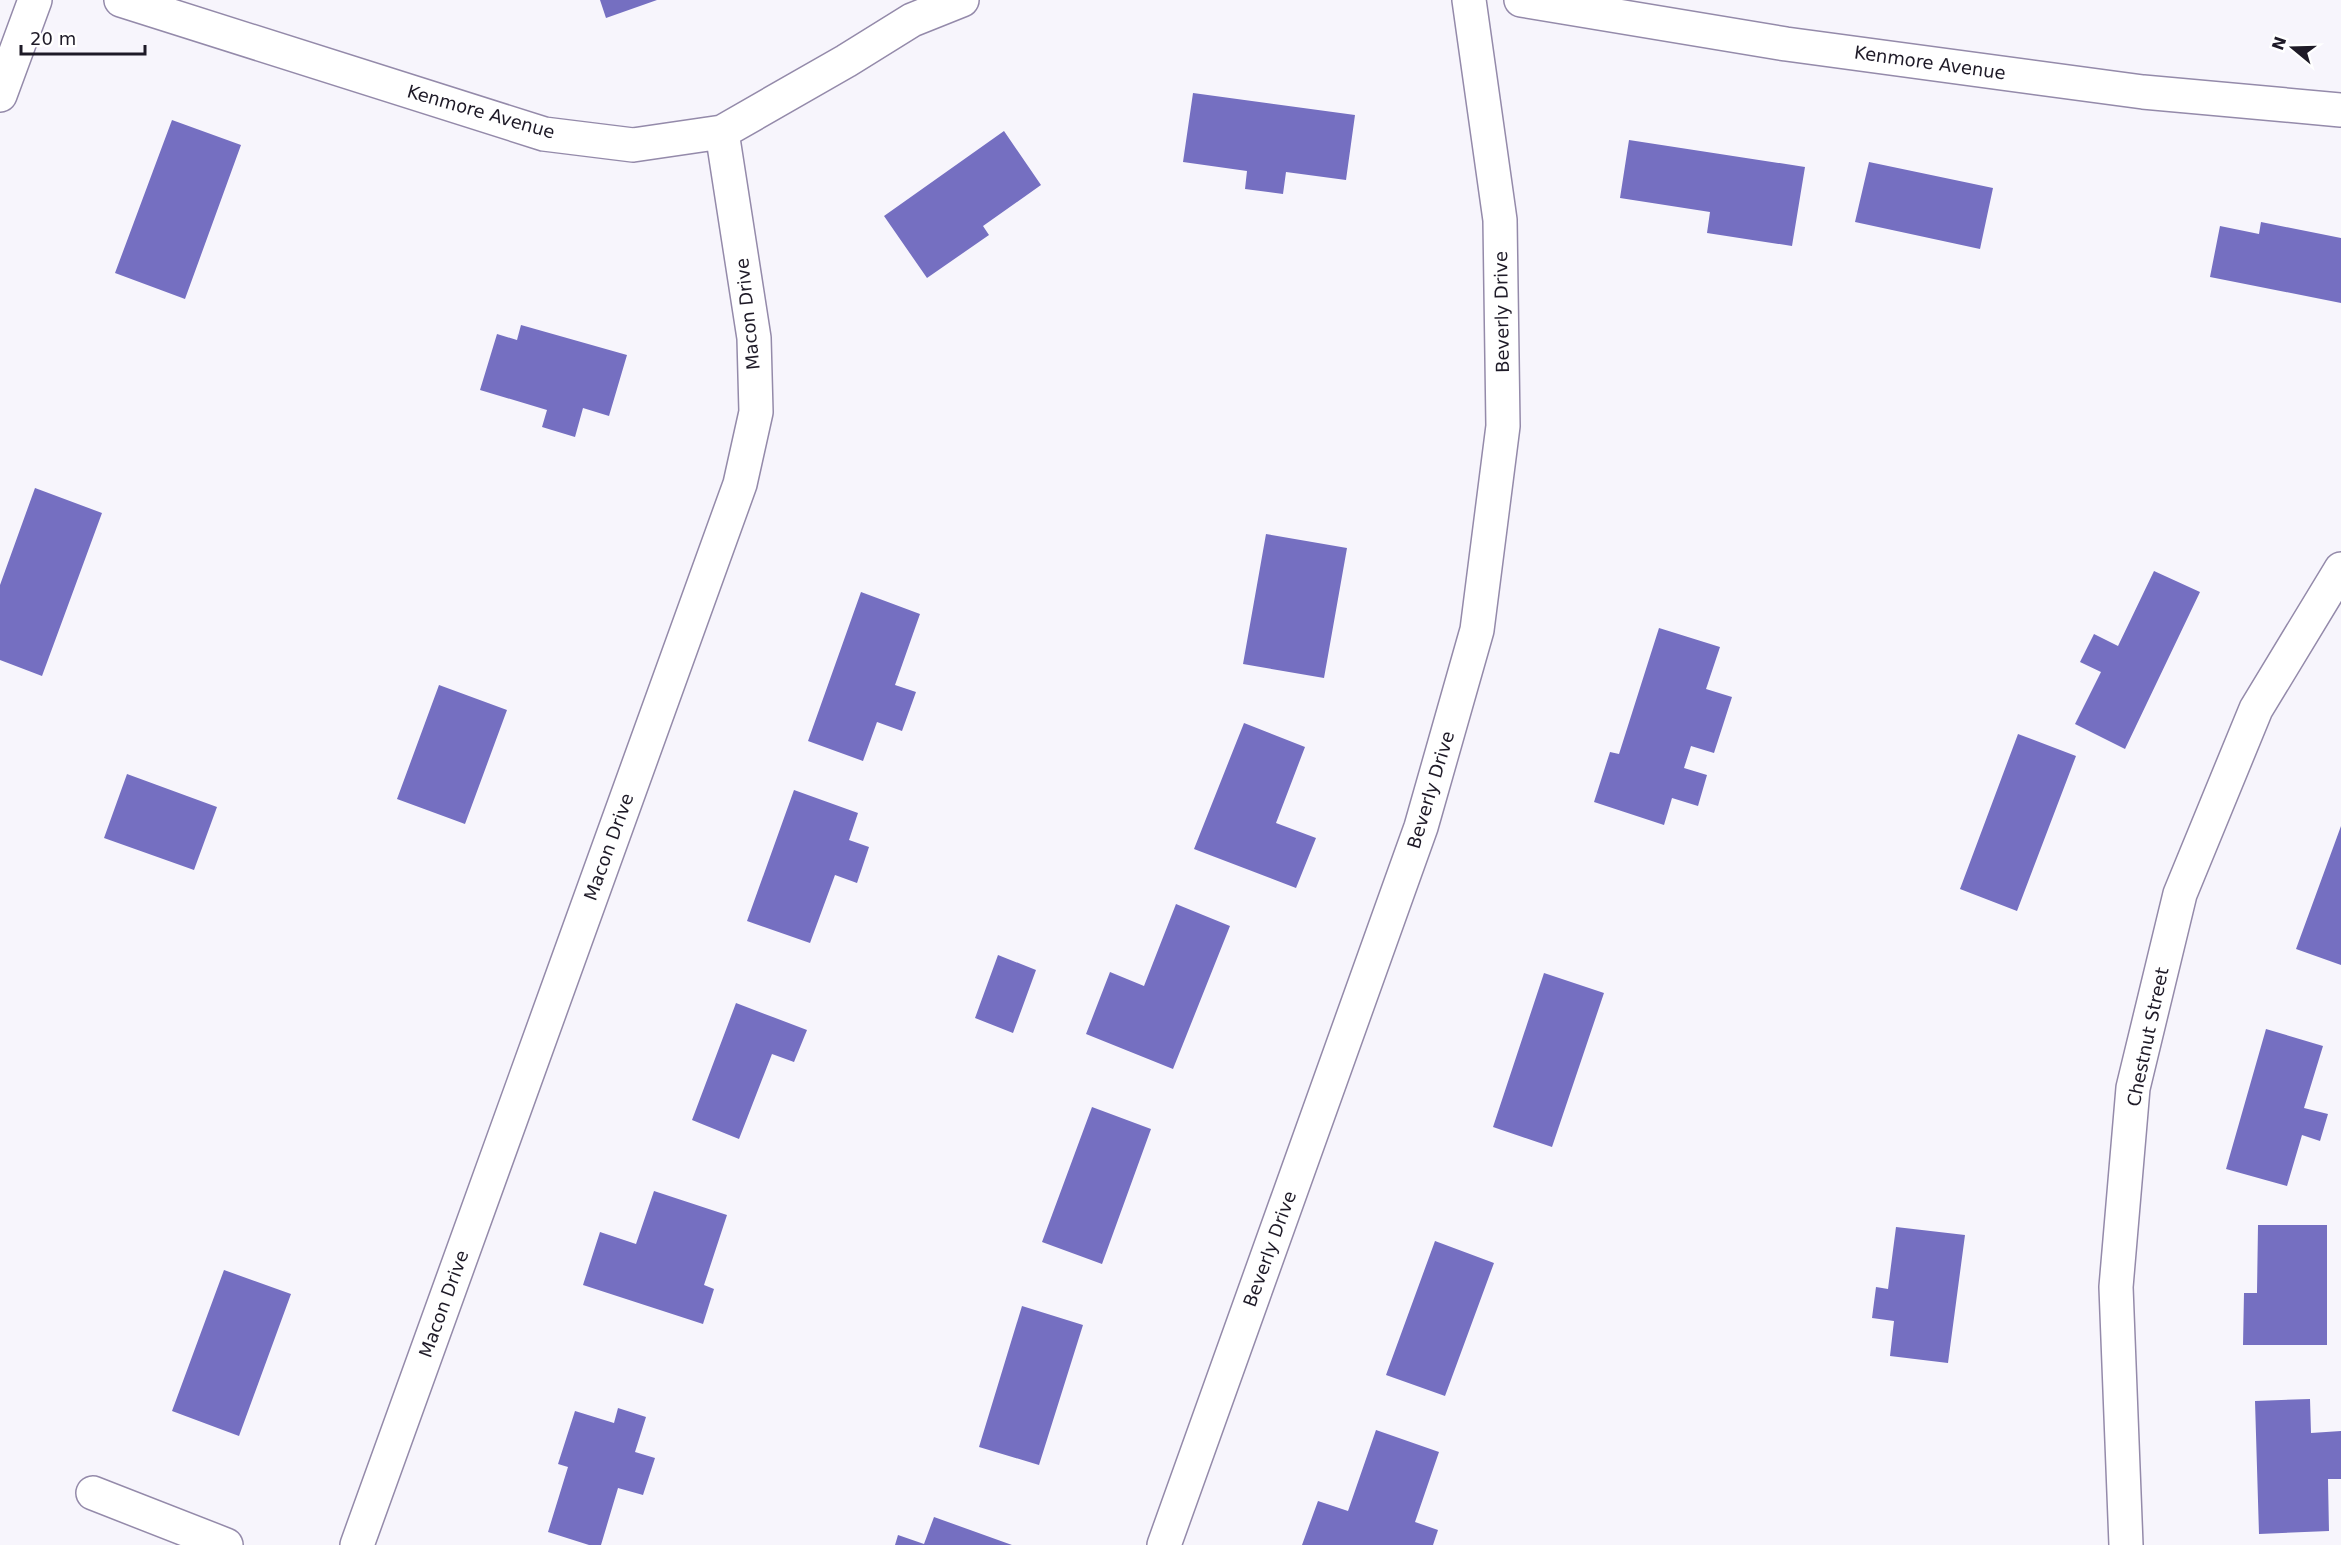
<svg xmlns="http://www.w3.org/2000/svg" width="2341" height="1545" font-family="'DejaVu Sans',sans-serif">
<style>
.building{fill:#756fc1}
.lines{fill:none;stroke-linecap:round;stroke-linejoin:round}
.minor-casing{stroke:#948aaa;stroke-width:36}
.minor{stroke:#fff;stroke-width:33}
.labels{text-anchor:middle;stroke-width:5;stroke-linejoin:round;paint-order:stroke}
.street-label{font-size:18px;fill:#1e1a27;stroke:#fff}
</style>
<rect width="100%" height="100%" fill="#f7f5fc"/>
<path class="building" d="M600,0h57l-51,18z
M1193,93l162,22 -9,65 -60,-8 -3,22 -38,-5 2,-18 -64,-9z
M172,120l69,25 -56,154 -70,-26z
M1004,131l37,54 -58,41 6,9 -62,43 -43,-62z
M1629,140l176,27 -13,79 -85,-13 3,-21 -90,-14z
M1869,162l124,26 -13,61 -125,-27z
M2261,222l80,16v65l-131,-26 10,-51 39,8z
M521,325l106,30 -18,61 -26,-8 -8,29 -33,-10 5,-17 -67,-20 17,-56 20,6z
M35,488l67,25 -60,163 -42,-16v-75z
M1266,534l81,14 -23,130 -81,-14z
M2154,571l46,21 -75,157 -50,-25 26,-52 -21,-10 14,-28 24,12z
M861,592l59,22 -25,71 21,7 -14,39 -25,-9 -14,39 -55,-20z
M1659,628l61,19 -14,42 26,8 -18,56 -23,-7 -7,22 23,7 -9,31 -26,-8 -8,27 -70,-23 16,-50 9,2z
M439,685l68,25 -42,114 -68,-25z
M1244,723l61,24 -29,76 40,15 -20,50 -102,-39z
M2018,734l58,22 -59,155 -57,-22z
M127,774l90,33 -23,63 -90,-32z
M794,790l64,23 -9,27 20,7 -12,36 -22,-8 -25,68 -63,-22z
M2341,826v139l-45,-16z
M1176,904l54,22 -57,143 -87,-35 24,-62 34,14z
M998,955l38,15 -23,63 -38,-15z
M1544,973l60,20 -52,154 -59,-20z
M736,1003l71,27 -13,32 -22,-8 -33,85 -47,-19z
M2266,1029l57,17 -19,62 24,6 -8,27 -18,-6 -15,51 -61,-17z
M1092,1107l59,22 -49,135 -60,-22z
M654,1191l73,24 -23,70 10,4 -11,35 -120,-39 17,-53 36,12z
M2258,1225h69v120h-84l1,-52h13z
M1896,1227l69,8 -17,128 -58,-7 4,-35 -22,-3 4,-31 12,2z
M1435,1241l59,22 -49,133 -59,-21z
M224,1270l67,24 -52,142 -67,-25z
M1022,1306l61,19 -44,140 -60,-18z
M2310,1399l1,34 30,-2v48h-13l1,52 -70,3 -4,-133z
M618,1408l28,9 -11,35 20,6 -12,37 -25,-7 -17,57h-12l-41,-13 20,-65 -10,-3 17,-53 39,12z
M1376,1430l63,22 -24,70 23,8 -5,15h-131l16,-44 30,10z
M934,1517l78,28h-117l3,-10 26,9z"/>
<g class="lines">
<defs>
<path id="minor" d="M121,0l423,134 89,11 89,-13 124,-71 66,-41 50,-20
M1521,0l265,44 357,48 198,18
M0,95l35,-95
M93,1493l133,52
M357,1545l383,-1061 16,-72 -2,-74 -32,-206
M1164,1545l257,-718 56,-197 26,-204 -3,-206 -31,-220
M2126,1545l-10,-258 17,-199 47,-194 76,-185 85,-140"/>
</defs>
<use href="#minor" class="minor-casing"/>
<use href="#minor" class="minor"/>
</g>
<g class="labels">
<g class="street-label">
<text transform="translate(1930 63) rotate(8)" y="6">Kenmore Avenue</text>
<text transform="translate(481 112) rotate(16)" y="6">Kenmore Avenue</text>
<text transform="translate(1502 312) rotate(-91)" y="6">Beverly Drive</text>
<text transform="translate(748 314) rotate(-96)" y="6">Macon Drive</text>
<text transform="translate(1431 790) rotate(-73)" y="6">Beverly Drive</text>
<text transform="translate(609 847) rotate(-70)" y="6">Macon Drive</text>
<text transform="translate(2148 1037) rotate(-78)" y="6">Chestnut Street</text>
<text transform="translate(1270 1249) rotate(-70)" y="6">Beverly Drive</text>
<text transform="translate(444 1304) rotate(-70)" y="6">Macon Drive</text>
</g>
</g>
<g transform="translate(2293 48) rotate(289)" stroke="#ffffff" stroke-width="4.5" paint-order="stroke">
<path d="M0-4.5L10 22L0 15L-10 22Z" fill="#1e1a27"/>
<text y="-9" font-size="16" font-weight="bold" text-anchor="middle" fill="#1e1a27">N</text>
</g>
<path d="M21 45v9h124v-9" fill="none" stroke="#1e1a27" stroke-width="3"/>
<text x="30" y="45" font-size="18" fill="#1e1a27" stroke="#ffffff" stroke-width="4.5" paint-order="stroke">20 m</text>
</svg>
